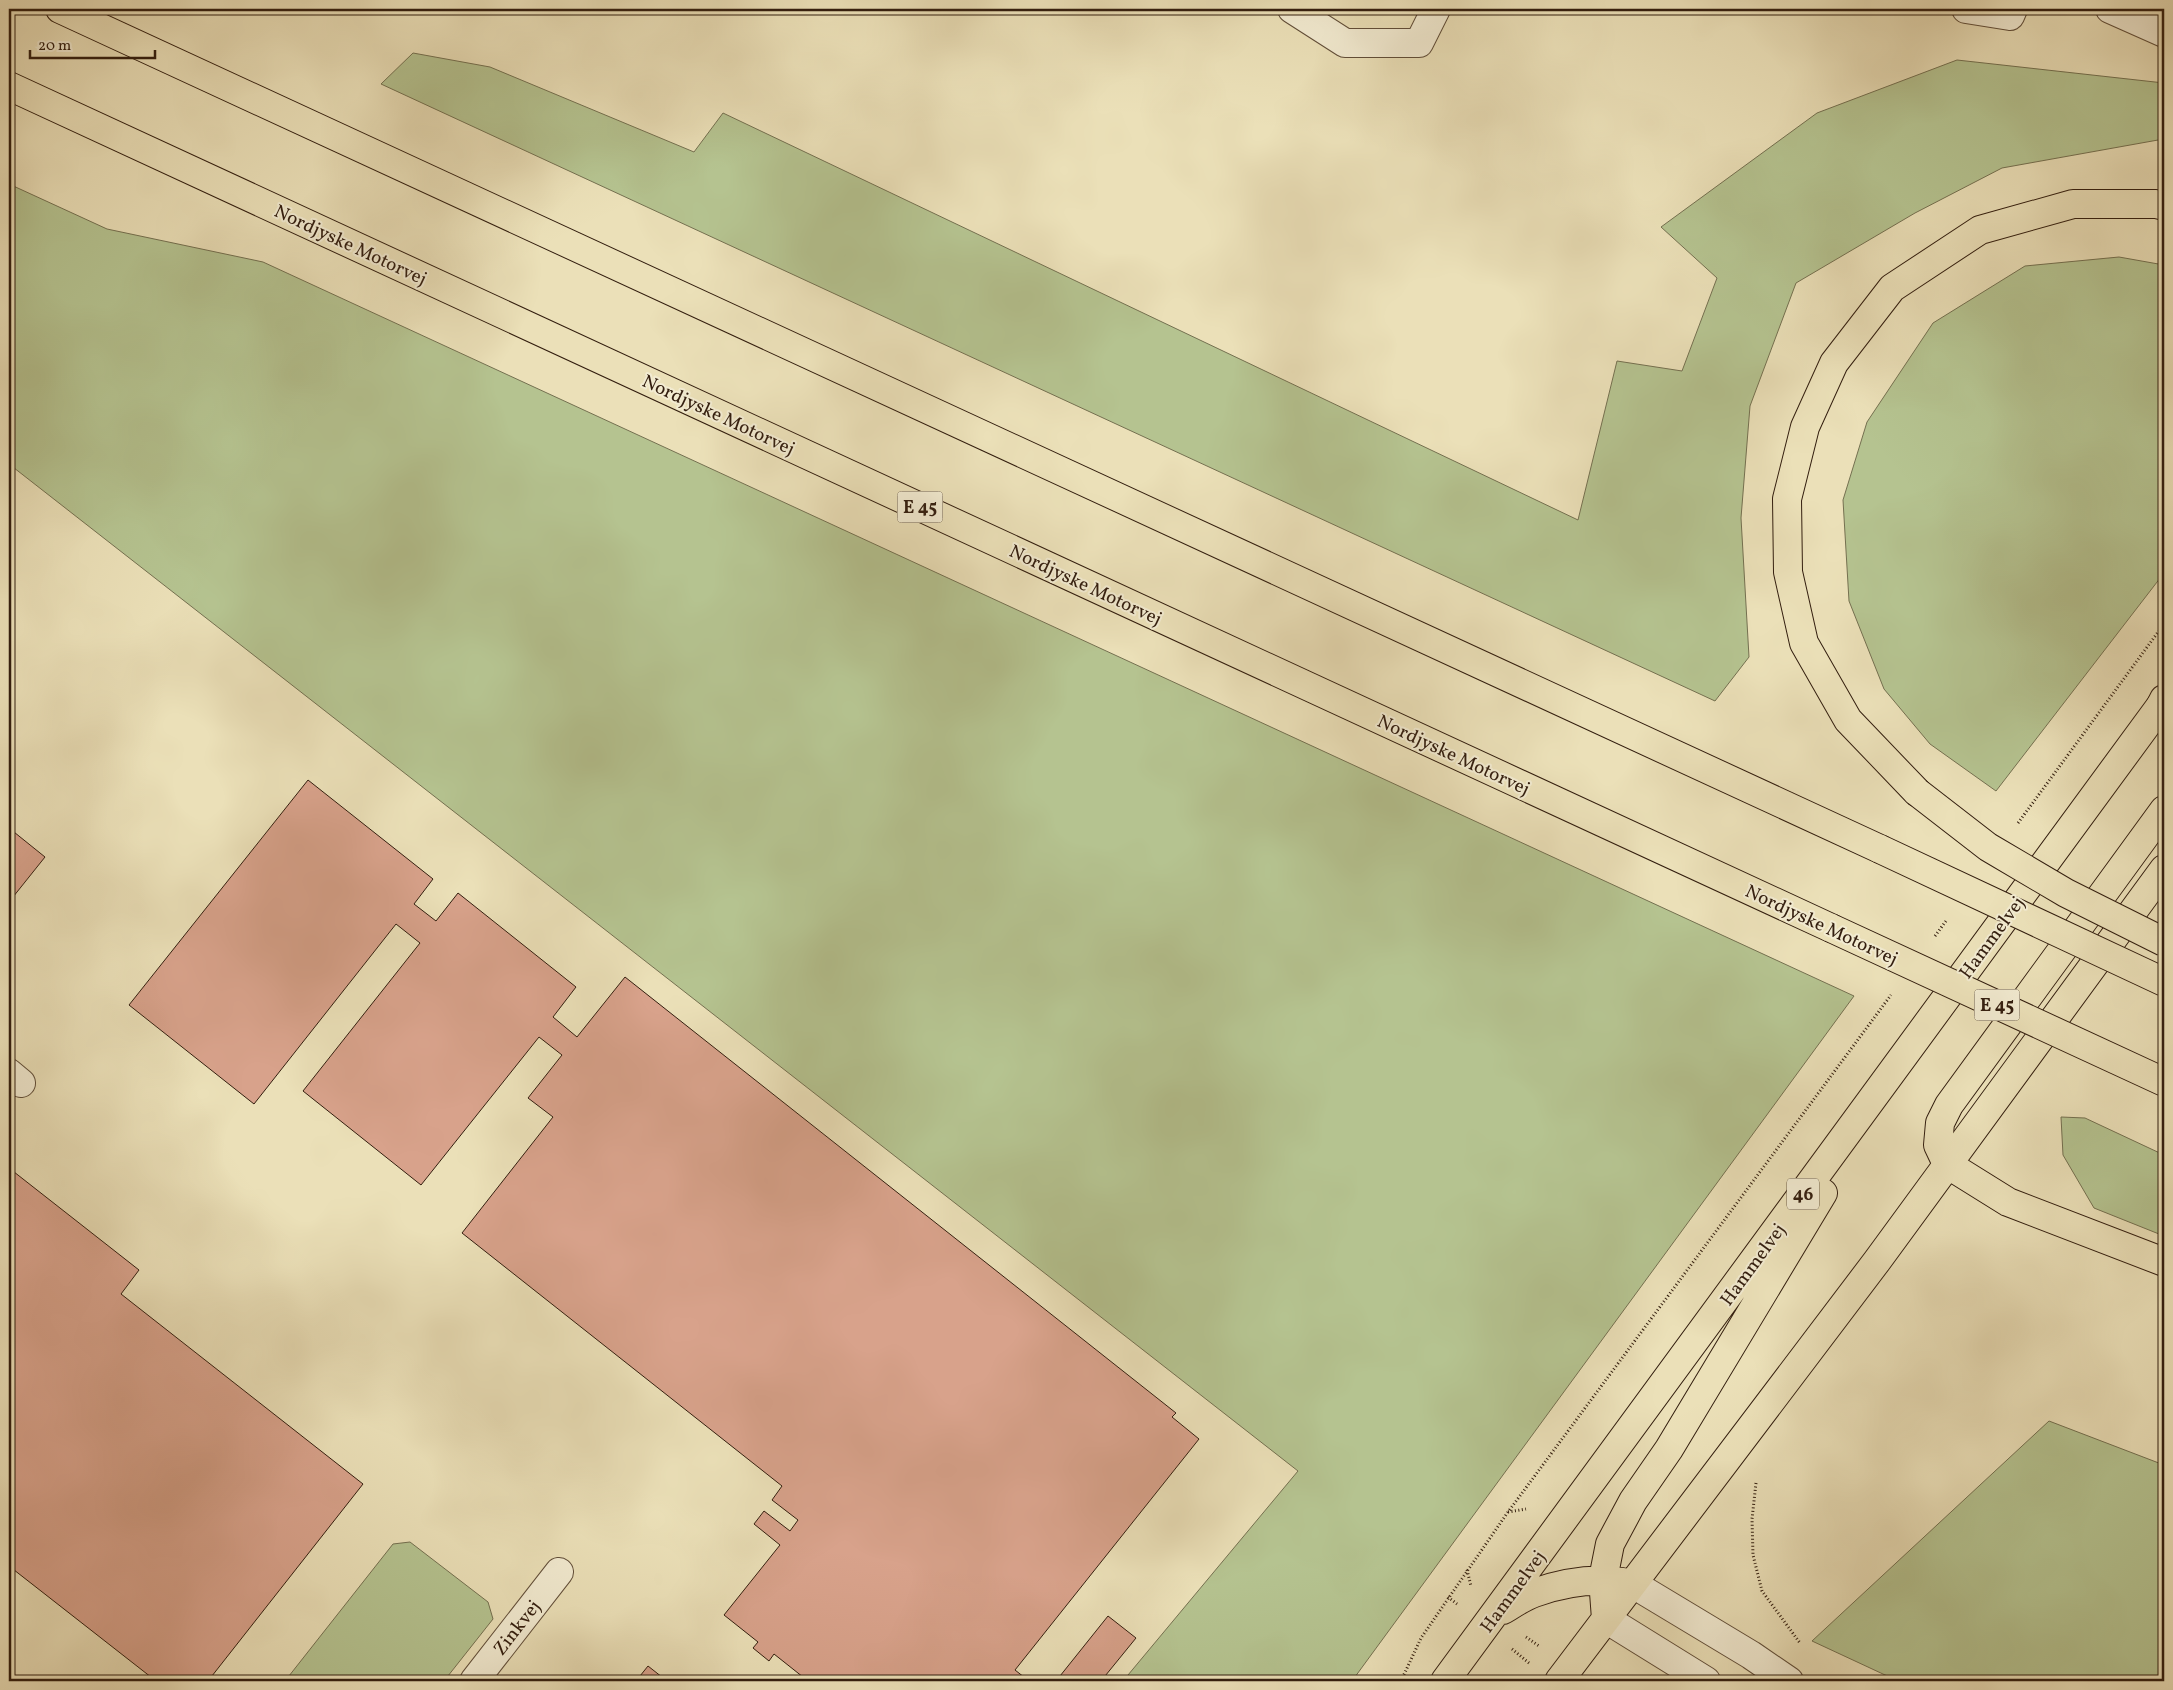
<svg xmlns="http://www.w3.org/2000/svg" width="2173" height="1690" font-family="Vollkorn,serif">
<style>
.green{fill:#b5c390;stroke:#747050}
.building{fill:#d8a28b;stroke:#331e0f}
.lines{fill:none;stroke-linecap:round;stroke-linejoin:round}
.minor-casing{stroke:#614e39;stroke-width:30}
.major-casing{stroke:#331e0f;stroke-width:30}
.highway-casing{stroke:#331e0f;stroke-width:30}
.path{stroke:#331e0f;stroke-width:3;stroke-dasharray:1 2.5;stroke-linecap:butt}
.minor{stroke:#f2ebd1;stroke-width:28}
.major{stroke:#ebe0b8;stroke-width:28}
.highway{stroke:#ebe0b8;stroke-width:28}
.highway-bridge-casing{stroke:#331e0f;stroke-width:30;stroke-linecap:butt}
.highway-bridge{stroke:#ebe0b8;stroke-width:28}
.labels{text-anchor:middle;stroke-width:4;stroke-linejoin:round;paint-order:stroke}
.shield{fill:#f2ebd1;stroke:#6c5c49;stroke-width:1}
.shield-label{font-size:18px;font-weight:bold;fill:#331e0f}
.street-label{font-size:19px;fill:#331e0f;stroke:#f2ebd1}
</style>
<rect width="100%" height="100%" fill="#ebe0b8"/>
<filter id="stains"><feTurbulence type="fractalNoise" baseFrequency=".004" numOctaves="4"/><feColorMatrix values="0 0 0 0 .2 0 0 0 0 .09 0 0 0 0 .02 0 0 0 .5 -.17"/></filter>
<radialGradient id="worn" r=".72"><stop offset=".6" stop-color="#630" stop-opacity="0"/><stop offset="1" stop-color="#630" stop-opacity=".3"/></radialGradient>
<path class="green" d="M413,53l77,14 204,85 29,-39 855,407 39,-159 65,10 35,-93 -56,-51 156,-114 140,-53 207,23v58l-6,-1 -156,28 -87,45 -119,70 -46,123 -9,112 8,139 -34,44 -1334,-617z
M9,184l98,45 156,33 1591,734 -502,685h-229l175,-210 -1289,-1007z
M2119,257l45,8v308l-168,218 -66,-47 -46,-55 -35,-88 -6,-101 24,-78 66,-99 92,-57z
M2061,1117l24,1 79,37v81l-70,-28 -31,-53z
M2049,1421l115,44v216h-266l-86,-40z
M410,1542l78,60 5,17 -49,62h-159l108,-137z"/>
<path class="building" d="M308,780l125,99 -19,25 22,17 22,-28 118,94 -23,30 24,20 48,-60 551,436 -4,4 27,22 -184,231 14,11h-221l-34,-27 -5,7 -16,-13 5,-6 -34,-27 56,-70 -26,-21 10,-13 26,20 8,-11 -26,-20 10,-14 -320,-253 91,-116 -25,-19 34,-43 -23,-18 -118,148 -118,-94 117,-148 -24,-19 -142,180 -125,-99z
M9,828l36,29 -36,45z
M9,1168l130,102 -18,24 242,190 -155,197h-52l-147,-115z
M1108,1616l28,22 -35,43h-45z
M648,1666l19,15h-31z"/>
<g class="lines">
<defs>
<path id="minor" d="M1292,9l53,34h74l17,-34
M1966,9l44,7 3,-7
M2110,9l54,24
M9,1073l12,10
M1633,1584l118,71 38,26
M1606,1619l100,62
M474,1681l85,-109"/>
<path id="major" d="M1503,1610c10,-6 20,-13 31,-17 28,-10 58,-15 88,-11
M1606,1619l-3,-40 7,-35 23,-43 36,-52 154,-256
M1445,1681l719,-980
M1559,1681l318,-420 287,-392"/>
<path id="highway" d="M60,9l1820,840
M9,86l1822,842
M2160,707l4,-8
M1917,792l-69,-72 -44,-77 -16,-71 -1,-73 18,-72 29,-64 58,-75 88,-58 93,-26h83l8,2
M2164,810l-215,295 -9,18 -2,22 9,19 61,38 156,60"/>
</defs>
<use href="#minor" class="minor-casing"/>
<use href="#major" class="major-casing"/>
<use href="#highway" class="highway-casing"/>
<path class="path" d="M2018,823l146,-199
M1935,936l11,-15
M1756,1483l-4,36 1,36 9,36 38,52
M1508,1512l18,-3
M1467,1570l4,16
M1448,1597l9,7
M1526,1637l13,9
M1512,1649l17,14
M1401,1681l20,-43 87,-126 383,-517"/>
<use href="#minor" class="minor"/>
<use href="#major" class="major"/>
<use href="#highway" class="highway"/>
<defs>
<path id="highway-bridge" d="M1917,792l71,55 78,46 98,49
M1880,849l284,133
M1831,928l333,154"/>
</defs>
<use href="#highway-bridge" class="highway-bridge-casing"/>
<use href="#highway-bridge" class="highway-bridge"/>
</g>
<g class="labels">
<g class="shield">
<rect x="897.5" y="491.5" width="45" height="31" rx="4"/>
<rect x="1974.5" y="989.5" width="45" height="31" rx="4"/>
<rect x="1787" y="1178.5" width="32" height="31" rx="4"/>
</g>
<g class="shield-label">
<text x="920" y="513">E 45</text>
<text x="1997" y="1011">E 45</text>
<text x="1803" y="1200">46</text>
</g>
<g class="street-label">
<text transform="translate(351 244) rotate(25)" y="7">Nordjyske Motorvej</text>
<text transform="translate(719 414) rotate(25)" y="7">Nordjyske Motorvej</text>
<text transform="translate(1086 584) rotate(25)" y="7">Nordjyske Motorvej</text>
<text transform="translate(1454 754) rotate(25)" y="7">Nordjyske Motorvej</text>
<text transform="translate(1822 924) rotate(25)" y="7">Nordjyske Motorvej</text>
<text transform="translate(1991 937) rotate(-54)" y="7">Hammelvej</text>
<text transform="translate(1752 1264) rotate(-54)" y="7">Hammelvej</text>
<text transform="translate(1512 1591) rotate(-54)" y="7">Hammelvej</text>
<text transform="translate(516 1627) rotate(-52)" y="7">Zinkvej</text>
</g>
</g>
<rect width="2173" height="1690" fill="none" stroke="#ebe0b8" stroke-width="30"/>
<rect x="10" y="10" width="2153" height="1670" fill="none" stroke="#331e0f" stroke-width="2.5"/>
<rect x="15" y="15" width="2143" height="1660" fill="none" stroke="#331e0f"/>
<path d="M30 50v8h125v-8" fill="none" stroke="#331e0f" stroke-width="2.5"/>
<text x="38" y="50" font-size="15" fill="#331e0f" stroke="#f2ebd1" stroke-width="4" paint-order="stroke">20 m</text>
<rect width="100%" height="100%" filter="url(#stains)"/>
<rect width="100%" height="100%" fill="url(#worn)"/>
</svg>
